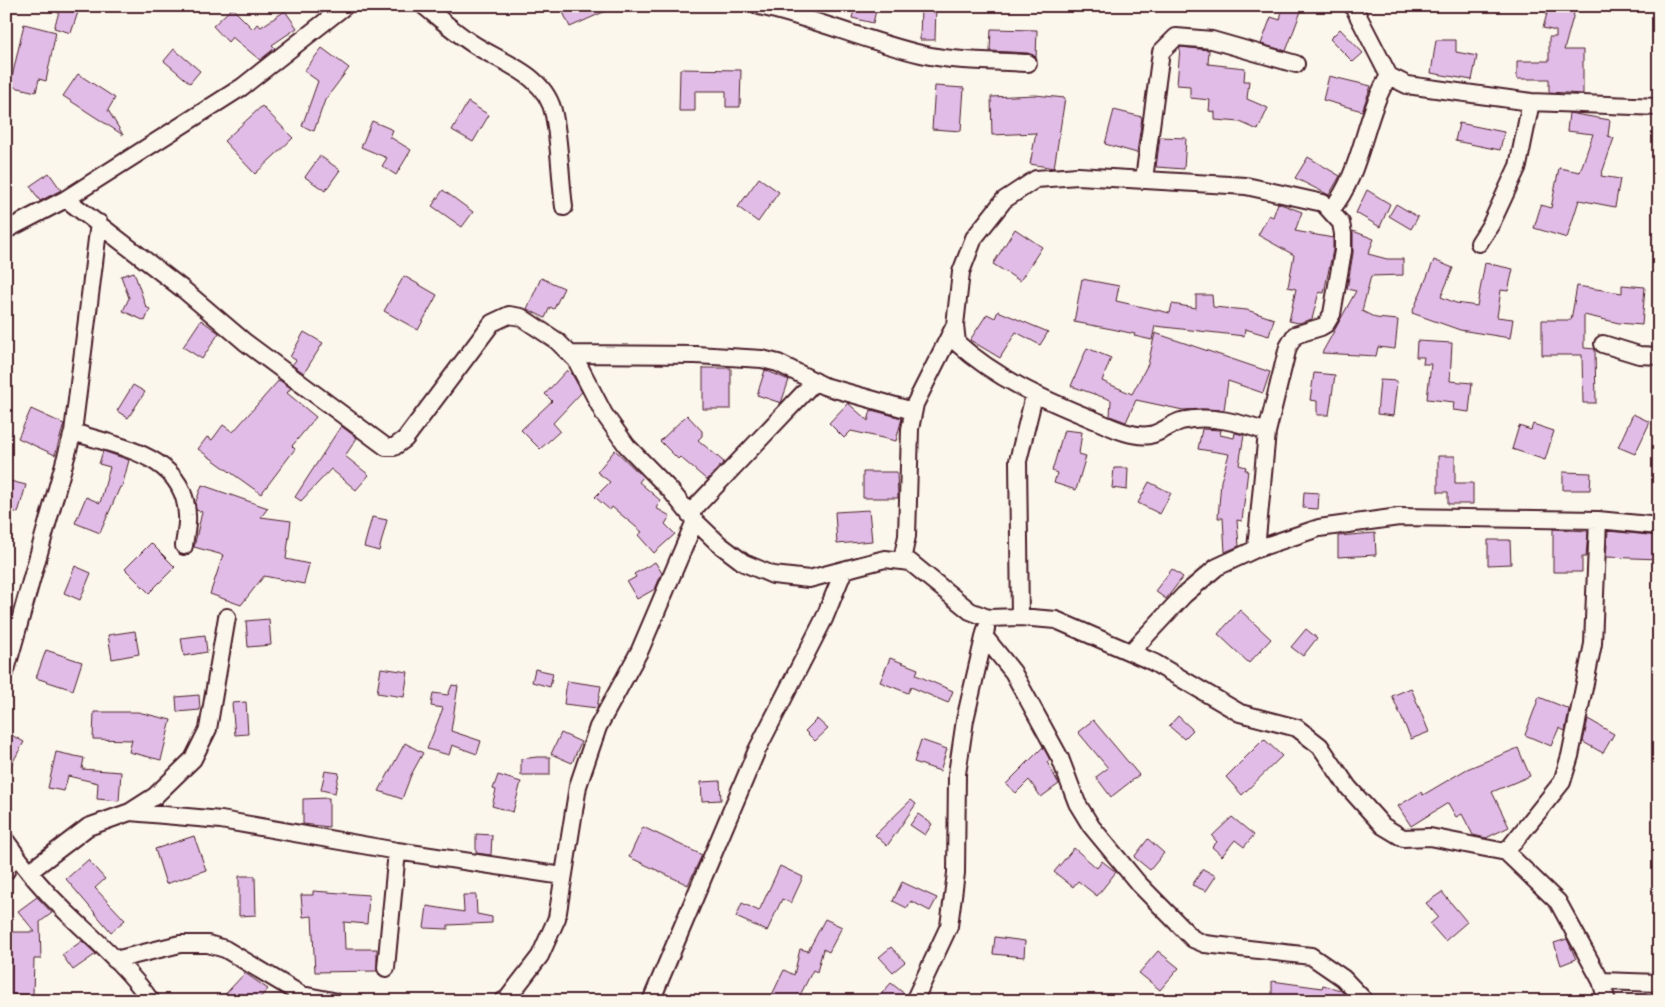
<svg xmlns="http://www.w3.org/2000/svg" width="1665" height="1007" font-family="'Comic Neue',sans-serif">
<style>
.building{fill:#e1bce6;stroke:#4a1f2b}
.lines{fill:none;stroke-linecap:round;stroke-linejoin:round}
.minor-casing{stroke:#4a1f2b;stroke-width:20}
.minor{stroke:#fbf7ec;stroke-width:16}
</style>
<rect width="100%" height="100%" fill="#fbf7ec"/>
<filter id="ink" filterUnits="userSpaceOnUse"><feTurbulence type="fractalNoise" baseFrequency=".02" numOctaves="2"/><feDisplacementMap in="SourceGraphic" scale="10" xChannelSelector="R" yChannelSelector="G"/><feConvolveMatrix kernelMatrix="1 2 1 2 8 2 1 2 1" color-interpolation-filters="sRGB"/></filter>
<g filter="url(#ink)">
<path class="building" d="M61,6h19l-9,27 -17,-5z
M560,6h57l-47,21z
M855,6h22l-4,17 -21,-5z
M921,6h15l-1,34h-15z
M1283,6h20l-17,45 -25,-7 10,-27 9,3z
M1549,6h27l-12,44h19v44l-34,-2v-13h-32v-18h32v-24h7v-6l-13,-3z
M232,8l21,21 4,-5 4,3 24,-16 12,17 -25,17 3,3 -15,12 -28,-23 -4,5 -15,-16z
M24,24l32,8 -10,49 -7,-2 -3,13 -26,-6z
M991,29l46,1 -1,28 -8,-5 -38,-2z
M1340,29l23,24 -10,9 -23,-23z
M1436,40h20v12l21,4 -5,24 -41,-7z
M1180,47l29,3 -1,14 37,4 -1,13h5l-2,18 21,9 -10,22 -18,-8 -25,-2v-8l-6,-1 1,-11 -20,-2v-12l-13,-1z
M322,48l27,20 -24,32 -11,31 -12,-5 16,-45 -14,-10z
M174,49l26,22 -10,12 -26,-22z
M680,69l61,1 -1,37h-14v-16h-31v20h-16z
M78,74l37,24 -7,12 15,25 -60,-39z
M1329,76l42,10 -9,25 -39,-11z
M935,86l29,2 -3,43 -29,-2z
M1035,95l30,3 -11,70 -24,-4 6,-31 -44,2 -1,-38z
M468,102l21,13 -16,27 -21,-12z
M262,106l31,32 -38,36 -31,-33z
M1114,110l28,7 -5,36 -32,-9z
M1569,113l41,7 -2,16 6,2 -13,38 19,3 -5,28 -36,-7 -12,38 -33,-10 7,-23 10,3 8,-40 21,4 13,-38 -26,-3z
M372,121l21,9 -3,7 21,13 -15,25 -14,-9 5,-8 -26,-11z
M1459,123l45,9 -4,18 -45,-9z
M1160,137l26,1 -2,31 -28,-2z
M320,156l20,14 -15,21 -20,-14z
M1308,157l32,19 -11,19 -34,-17z
M49,173l12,17 -21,11 -10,-15z
M759,178l20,14 -21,30 -20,-15z
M443,190l30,22 -11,15 -30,-21z
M1367,190l23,14 -10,23 -24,-14z
M1278,203l24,9 -7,19 38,7v12l-9,43 -5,-1 -7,27 -13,4 -10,-2 7,-32 -8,-2 6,-32 -36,-20 11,-20 4,2z
M1396,204l22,13 -7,12 -22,-13z
M1015,229l27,18 -22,34 -27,-17z
M1353,231l21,8 -6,15 19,5h16v16l-32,1 -9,35 14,7 22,2 -3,29 -17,-2 -2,9 -54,-3 34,-62 -9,-2 6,-36z
M1434,260l19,8 -12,29 15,6 21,3 8,-43 28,6 -5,22 -7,-1 -4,27 16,2 -3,19 -50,-8 -48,-17z
M134,272l12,35 4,2 -5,12 -22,-10 6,-13 -8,-22z
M404,276l33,19 -19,35 -34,-19z
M541,278l23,10 -10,21 -4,-2 -5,11 -18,-9z
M1082,279l37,7 -3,15 54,12 2,-9 24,4v-13h16l1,12 34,3 27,9 -5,17 -24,-7 -1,7 -89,-10 -3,14 -18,-4 1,-2 -23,-5 -38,-7z
M1622,285l23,2 -3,38 -23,-2 -35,-8v33l11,1 1,54h-13l-1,-48h-40v-35h29l6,-34 45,7z
M998,311l50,21 -8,13 -24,-13 -16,26 -30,-18 17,-26 8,4z
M201,320l18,13 -17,26 -19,-12z
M304,332l19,11 -19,30 -12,-8 4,-5 -6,-3z
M1155,333l115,39 -7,21 -35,-12 -4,29 -22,-1 -19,1 -47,-10 -10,22 -16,-6 1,-16 -40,-14 16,-38 24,10 -9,23 30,13 16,-30z
M1417,341l35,2 -2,38 22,2 -3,29 -16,-2 1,-8 -27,-3 4,-35h-8l1,-7h-8z
M703,368h28v41h-28z
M567,370l6,6 9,16 -29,31 7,8 -20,18 -19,-19 31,-29 -7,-7z
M765,370l24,10 -8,23 -24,-8z
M1314,373l21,2 -6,40h-12v-14l-7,-1z
M279,380l12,8 -4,5 29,24 -24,29 3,3 -34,45 -63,-45 9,-12 5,3 11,-15 10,7z
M1380,380l17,1 -4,35 -16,-2z
M133,385l12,7 -17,26 -11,-7z
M848,403l20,18 3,-11 31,8 -6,23 -45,-10 -7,7 -15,-15z
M31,409l33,15 -9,31 -37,-17z
M1633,414l17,8 -15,32 -17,-7z
M687,415l15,16v5l-4,4 26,22 -17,18 -27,-23 -2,2 -18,-18z
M1533,424l21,7 -9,29 -33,-11 7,-23 12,4z
M341,426l16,12 -12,18 24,19 -13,15 -25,-21 -30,32 -6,-4z
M1202,429l19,1 -1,5 14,3 1,-5 9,2 -5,30 7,2 -1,3h3l-6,51 -5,-1 2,26 -14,6 -2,-34h-5l3,-37 8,-27 -31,-5z
M1064,430l18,2 -3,22 7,2 -10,34 -22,-7 3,-10 -5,-2z
M615,450l28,27 -4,5 22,19 -5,7 14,8 -5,8 10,10 -21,19 -16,-18 4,-3 -30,-25 -2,3 -15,-13 15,-15 -13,-10z
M103,451l26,9 -7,27h-2l-20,46 -25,-10 11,-26 14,6 10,-36 -11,-3z
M1438,456h17v27h18v21h-25v-12h-10z
M1114,468h14l-1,22 -15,-2z
M863,472h34l1,26h-35z
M1563,472l28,1 -1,17h-27z
M6,480l20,5 -8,28 -12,-4z
M1149,482l22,11 -11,21 -22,-11z
M202,485l66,23 -7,9 30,4 -5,38 23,5 -5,20 -40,-8 -23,29 -31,-11 13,-39 -29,-8 8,-35 -6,-2 -1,-6z
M1304,492l15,1 -1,16 -15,-1z
M869,510l3,31 -35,3 -2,-32z
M372,517l15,3 -8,31 -15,-4z
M1553,529l35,2 -2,26h-4v15h-29z
M1608,531l51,5v23l-53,-2z
M1375,533l1,22 -38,2v-21z
M1488,540h22l1,24 -23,1z
M151,543l24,24 -26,26 -24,-24z
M655,562l7,11 -7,16 -18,10 -10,-17 9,-5 -2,-3z
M75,566l16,7 -11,27 -16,-7z
M1172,569l11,8 -17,22 -11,-8z
M1240,610l31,29 -22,24 -31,-29z
M269,619l2,26 -23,2 -2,-26z
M1306,629l11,9 -14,18 -12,-9z
M135,631l4,23 -27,5 -4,-24z
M205,635l2,17 -23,4 -3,-18z
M46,650l36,12 -9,28 -37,-12z
M890,658l28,11 -2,6 37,16 -5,12 -37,-16 -3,6 -28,-11z
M381,668l27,4 -4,25 -27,-4z
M535,669l18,4 -3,14 -18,-5z
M567,681l34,5 -4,22 -33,-4z
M452,685l6,1 -7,45 30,10 -4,13 -25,-9 -3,10 -22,-6 16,-41 -12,-2 2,-13 15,2z
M1411,688l18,44 -18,7 -19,-43z
M199,695l1,15 -23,2 -1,-15z
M1539,697l30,12 -4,22 -6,-3 -8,18 -26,-11z
M246,702l2,32 -13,1 -3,-32z
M94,712h44l33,8 -10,40 -32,-8 3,-12 -39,-1z
M1178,716l15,14 -9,9 -15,-13z
M817,719l11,10 -13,12 -10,-10z
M1588,719l26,15 -11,19 -20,-11z
M1093,720l46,55 -28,22 -15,-20 12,-9 -30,-36z
M6,732l18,10 -18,32z
M561,733l20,9 -9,21 -21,-9z
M1264,739l18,17 -40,39 -16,-18z
M921,740l26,9 -7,22 -26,-9z
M405,743l18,10 -12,22 -9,24 -23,-8z
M1043,747l7,13 -3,2 12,22 -18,13 -12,-17 -13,13 -10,-9z
M1518,748l12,28 -38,16 17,35 -23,11 -13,-3 -11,-21 -6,3 -8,-14 -37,23 -13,-20 23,-14 2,3 44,-26z
M56,752l28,6 -2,11 39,3 -2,29 -22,-2 1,-16 -30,-7 -4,15 -16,-3z
M537,757h13v18h-29v-16z
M325,771l14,2 -4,20 -14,-3z
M498,775l23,7 -8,30 -21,-6 4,-16 -3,-1z
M720,781l1,19 -19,1 -1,-19z
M329,798v29l-26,-3v-25z
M911,800l5,4 -29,42 -12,-11z
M918,814l14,10 -7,11 -15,-10z
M1232,817l22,18 -10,12 -9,-7 -13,16 -10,-9 5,-5 -5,-6z
M643,827l59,28 -14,30 -59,-28z
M476,834l16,1 -1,20 -15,-2z
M194,836l12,34 -40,14 -11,-35z
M1148,839l16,14 -14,17 -16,-13z
M1074,848l23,20 5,-7 14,11 -19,24 -19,-15 -5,6 -19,-15z
M88,860l17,19 -10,9 30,32 -14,12 -45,-53z
M780,866l23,11 -12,26 -9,-4 -15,32 -31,-14 6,-14 17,8z
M1203,869l13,7 -10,15 -14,-6z
M239,876h16l1,39 -17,1z
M902,882l35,16 -7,13 -19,-10 -4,7 -14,-7z
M313,891l56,4 -2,29 -23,-2 1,27h32v22l-62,1 -3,-56 -9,1 -2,-22h12z
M1442,892l25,30 -22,19 -15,-17 8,-7 -12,-14z
M463,895h13l1,19 15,3v6l-44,2v4l-24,-1 3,-22 37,6z
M37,897l15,16 -12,9 1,37h-7l-1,36 -23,-1v-62h25l-17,-21z
M825,919l17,8 -13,25 -6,-3 -6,23 -4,-2 -16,31h-28l15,-31 10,5 6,-26 8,2z
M995,937l30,4 -1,16 -31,-3z
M1567,939l9,20 -15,6 -7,-22z
M82,941l14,13 -23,16 -11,-15z
M891,947l14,15 -12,10 -14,-15z
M1158,951l21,17 -19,22 -21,-17z
M245,973l23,16 -11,12h-38z
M1272,981l50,7 1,-3 17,5 11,11h-79z
M891,983l15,12 -2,6h-29z"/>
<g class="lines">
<defs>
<path id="minor" d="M424,6c16,13 32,27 49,38 29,19 73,30 81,71 6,30 6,61 10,92
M759,6c55,12 107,35 162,48 34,8 72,7 107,9
M1353,6l36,70 18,9 124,17 128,5
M1144,179l17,-127 15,-15 36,3 84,24
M66,199l118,91 61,52 141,105h8l11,-8 87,-116 17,-8 12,2 36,24 19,19 28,54 23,32 44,45 24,30 24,23 25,19 29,12 36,4 76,-20 25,3 60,49 18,7 32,-1 36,3 97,42 87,51 57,15 23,18 28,41 35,39 20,12 27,-1 76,15 52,50 43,79 6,20
M1331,210c32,-38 32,-93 58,-134
M6,230l60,-31 176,-112 103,-81
M1479,243l12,-19 27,-58 13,-64
M1603,344l36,11 20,1
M570,354l126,1 66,4 16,4 46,23 89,25
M73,432c45,15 112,23 114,83 1,10 -2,21 -3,31
M689,514l126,-133
M1256,549l11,-117 21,-85 7,-12 26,-8 5,-3 6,-10 11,-63v-17l-2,-11 -18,-20 -77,-17 -168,-10 -42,3 -32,21 -30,38 -13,34 -6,53 2,18c40,36 86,56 135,76 17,7 39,19 58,16 11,-2 21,-11 31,-14 29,-7 60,2 86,11
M902,560l5,-24 3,-107 5,-25 40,-79
M1020,617l-2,-156 16,-65
M984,636l29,36 47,86 17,45 14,23 47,57 55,56 12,5 106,12 32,22 22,23
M1131,652l53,-57 33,-28 39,-18 63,-21 80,-11 199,3 61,6
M6,670l67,-238 26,-209
M130,812l91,8 176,31 166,25
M6,841c18,26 38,50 60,71 29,28 61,55 85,89
M1506,852l56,-70 8,-26 23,-112 5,-124
M6,871l8,-19
M29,872l59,-45 42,-15 25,-16 38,-37 15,-30 19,-112
M115,960l65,-16h28l17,5 77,46 31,6
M386,968l11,-117
M1601,981l58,2
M503,1001l4,-2 33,-43 17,-38 21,-132 20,-59 42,-77 55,-129
M651,1001l106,-251 67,-131 20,-49
M914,1001l35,-75 7,-53 1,-99 8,-54 21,-91"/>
</defs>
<use href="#minor" class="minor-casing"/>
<use href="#minor" class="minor"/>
</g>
</g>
<rect width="1665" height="1007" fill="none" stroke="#fbf7ec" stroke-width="25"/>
<rect x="12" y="12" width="1640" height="982" fill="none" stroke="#4a1f2b" stroke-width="2" filter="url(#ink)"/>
</svg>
